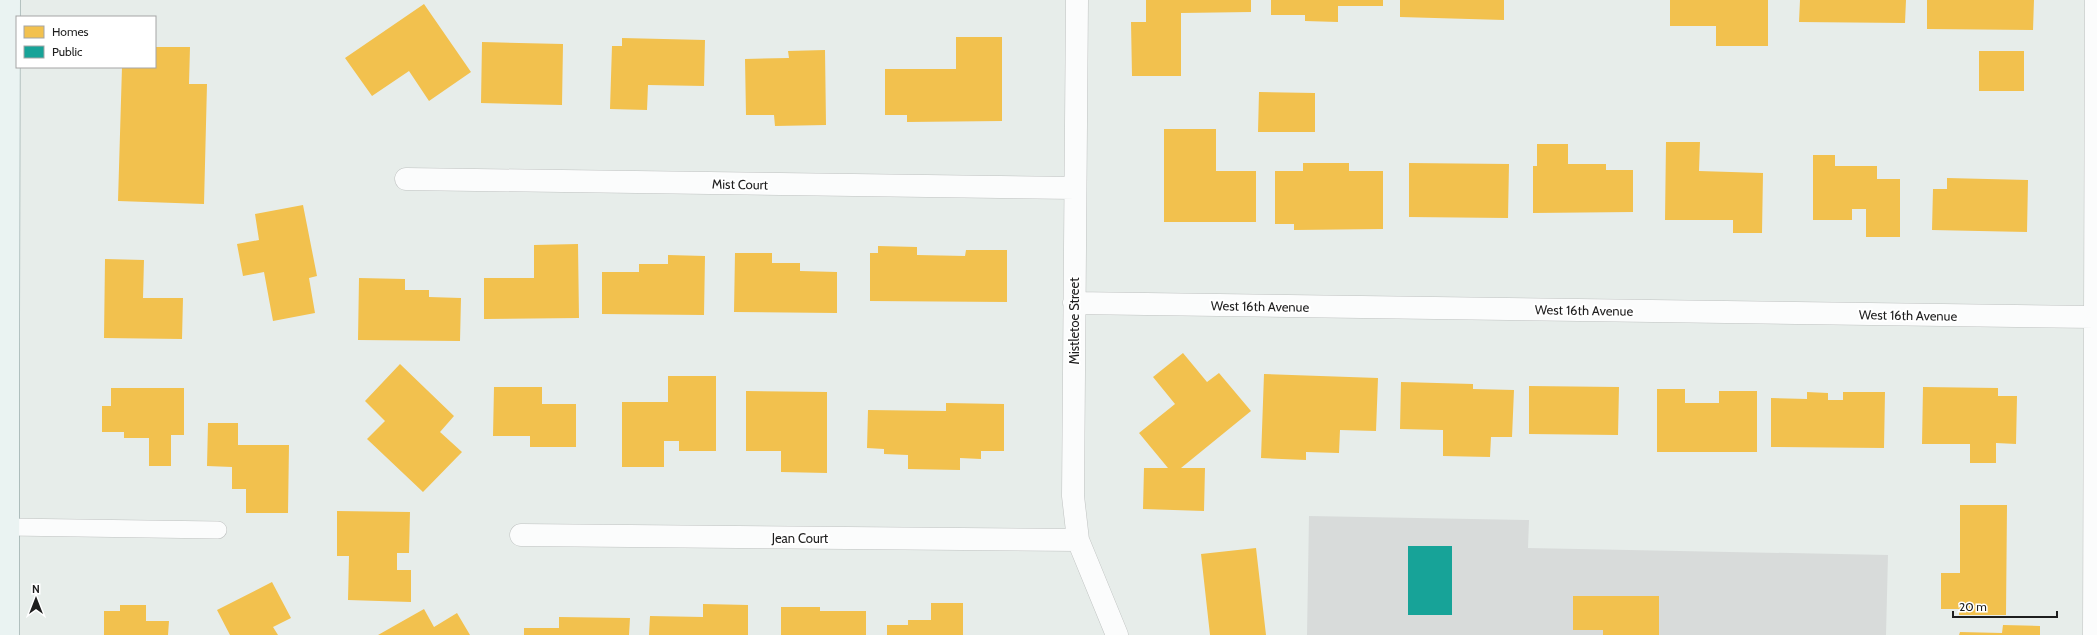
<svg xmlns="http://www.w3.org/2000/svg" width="2097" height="635" font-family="Cabin,sans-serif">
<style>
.religious{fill:#d8dbda}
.homes{fill:#f2c14e}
.public{fill:#17a398}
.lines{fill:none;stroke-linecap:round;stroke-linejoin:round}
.service-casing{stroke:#bfc2c1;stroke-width:18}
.minor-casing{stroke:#bfc2c1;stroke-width:23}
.secondary-casing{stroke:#7f9595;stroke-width:23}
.service{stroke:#fbfcfc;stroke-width:17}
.minor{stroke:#fbfcfc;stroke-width:22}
.secondary{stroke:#eaf3f2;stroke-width:22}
.labels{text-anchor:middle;stroke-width:4;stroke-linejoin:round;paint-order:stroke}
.street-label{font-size:13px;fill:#1e1e1e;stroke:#fff}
</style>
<rect width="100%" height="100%" fill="#e7edea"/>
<path class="religious" d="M1309,516l220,4 -1,28 360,7 -2,80h-579z"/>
<path class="homes" d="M1146,0h105v12l-70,1v63h-49l-1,-54h15z
M1271,0h112v6h-45v16l-33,-1v-6h-34z
M1400,0h104v20l-104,-3z
M1670,0h98v46h-52v-20h-46z
M1800,0h106l-1,23 -106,-1z
M1927,0h107l-1,30 -106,-1z
M424,4l47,68 -42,29 -20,-30 -37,25 -27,-38z
M956,37h46v84l-95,1v-7h-22v-46h71z
M622,38l83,2 -1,46 -56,-1 -1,25 -37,-1 2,-63h10z
M482,42l81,2 -1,61 -81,-2z
M155,47h35l-1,37h18l-3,120 -86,-3 4,-134h33z
M825,50l1,75 -51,1 -1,-11h-28l-1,-56 44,-1 -1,-7z
M1979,51h45v40h-45z
M1259,92l56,1v39h-57z
M1164,129h52v42h40v51h-92z
M1666,142h34l-1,29 64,2 -1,60h-29v-13h-68z
M1537,144h31v20h38v6h27v42l-100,1v-47h4z
M1813,155h22v11h42v13h23v58h-34v-28h-14v11h-39z
M1303,163h46v8h34v58l-89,1v-6h-19v-53h28z
M1409,163l100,1 -1,54 -99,-1z
M1947,178l81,2 -1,52 -95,-2 1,-41h14z
M303,205l14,71 -8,2 6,35 -42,8 -9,-49 -21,4 -6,-32 22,-4 -4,-26z
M578,244l1,74 -95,1v-41h50v-33z
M878,246l39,1v8l48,1 1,-6h41v52l-137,-1v-48h8z
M735,253h37v10h28v8l37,1v41l-103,-1z
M668,255l37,1 -1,59 -102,-1v-42h37v-8h29z
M105,259l39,1 -1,38h40l-1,41 -78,-1z
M359,278l46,1v11h24v7l32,1 -1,43 -102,-1z
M1183,353l24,29 12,-9 32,38 -70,57h24l-1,43 -61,-2 1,-41h24l-29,-35 36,-29 -22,-27z
M400,364l54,52 -14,16 22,20 -39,40 -56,-53 18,-18 -20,-20z
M1264,374l114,4 -2,53 -36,-1 -1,23 -33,-1v8l-45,-2z
M668,376h48v75h-37v-10h-15v26h-42v-65h46z
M1401,382l72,2v5l41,1 -2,47h-21l-1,20 -47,-1v-26l-43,-1z
M1529,386l90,1 -1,48 -89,-1z
M494,387h48v17h34v43h-46v-11h-37z
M1923,387l75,1v8h19l-1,48 -20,-1v20h-26v-19h-48z
M111,388h73v47h-13v31h-22v-28h-25v-6h-22v-26h9z
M1657,389h28v14h34v-12h38v61h-100z
M746,391l81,1v81l-46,-1v-21h-35z
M1807,392l21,1v7h15v-8h42l-1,56 -113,-1v-49l36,1z
M946,403l58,1v47h-23v8l-21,-1v12l-52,-1v-14l-24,-1v-5l-17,-1 1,-38 78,1z
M208,423h30v22h51l-1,68h-42v-24h-14v-22l-25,-1z
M1960,505h47l-1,110h-47v-6h-18v-36h19z
M337,511l73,1 -1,41h-12v17h14v32l-63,-2 1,-44h-12z
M1256,548l10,87h-56l-9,-81z
M272,582l19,36 -18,9 5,8h-48l-13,-25z
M1573,596h86v39h-56v-5h-30z
M931,603h32v32h-76v-10h21v-5h23z
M703,604l45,1v30h-99l1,-19 53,1z
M120,605h26v16h23l-1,14h-64v-24h16z
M781,607h39v4h46v24h-85z
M424,609l10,18 23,-14 13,22h-92z
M559,617l71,1 -1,17h-105v-7h35z
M2003,625l37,1v9h-81l1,-3 42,1z"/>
<path class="public" d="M1408,546h44v69h-44z"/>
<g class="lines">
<defs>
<path id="service" d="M8,527l210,3"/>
<path id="minor" d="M1077,0l-4,496 5,44 39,95
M406,179l669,9
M1074,303l1020,14
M521,535l557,5
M2094,635l2,-635"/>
<path id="secondary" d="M8,635l1,-635"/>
</defs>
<use href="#service" class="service-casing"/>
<use href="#minor" class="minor-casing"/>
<use href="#secondary" class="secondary-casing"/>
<use href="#service" class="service"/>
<use href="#minor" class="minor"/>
<use href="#secondary" class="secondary"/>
</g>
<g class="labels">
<g class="street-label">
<text transform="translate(740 184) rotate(1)" y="5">Mist Court</text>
<text transform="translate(1260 306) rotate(1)" y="5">West 16th Avenue</text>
<text transform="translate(1584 310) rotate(1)" y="5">West 16th Avenue</text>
<text transform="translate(1908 315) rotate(1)" y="5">West 16th Avenue</text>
<text transform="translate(1074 321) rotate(-90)" y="5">Mistletoe Street</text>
<text x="800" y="543">Jean Court</text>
</g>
</g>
<rect x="16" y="16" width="140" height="52" fill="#ffffff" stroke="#a5a5a5"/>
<rect x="24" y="26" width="20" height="12" fill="#f2c14e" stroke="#a5a5a5"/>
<text x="52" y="36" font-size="12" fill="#1e1e1e">Homes</text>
<rect x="24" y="46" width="20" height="12" fill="#17a398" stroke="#a5a5a5"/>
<text x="52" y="56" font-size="12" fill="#1e1e1e">Public</text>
<g transform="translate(36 599)" stroke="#ffffff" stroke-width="3" paint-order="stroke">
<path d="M0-3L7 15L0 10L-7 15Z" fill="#1e1e1e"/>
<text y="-6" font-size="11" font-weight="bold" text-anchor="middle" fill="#1e1e1e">N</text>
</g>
<path d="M1953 611v6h104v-6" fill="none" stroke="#1e1e1e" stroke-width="2"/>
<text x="1959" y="611" font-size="12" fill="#1e1e1e" stroke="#ffffff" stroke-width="3" paint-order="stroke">20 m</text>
</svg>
